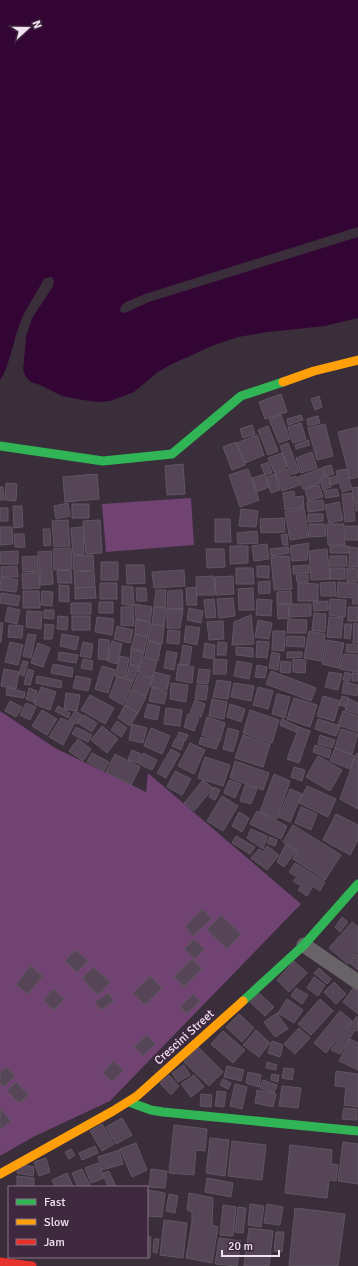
<svg xmlns="http://www.w3.org/2000/svg" width="358" height="1266" font-family="Signika,sans-serif">
<style>
.green{fill:#704372}
.water{fill:#330535}
.pier{fill:#3a2e3a}
.building{fill:#564457;stroke:#605660}
.lines{fill:none;stroke-linecap:round;stroke-linejoin:round}
.street{stroke:#676367;stroke-width:15}
.fast{stroke:#30b455;stroke-width:9}
.slow{stroke:#ff9f0a;stroke-width:9}
.jam{stroke:#e5322d;stroke-width:9}
.labels{text-anchor:middle;stroke-width:4;stroke-linejoin:round;paint-order:stroke}
.street-label{font-size:12px;fill:#f1e3f1;stroke:#3f293f}
</style>
<rect width="100%" height="100%" fill="#3a2e3a"/>
<path class="green" d="M191,498l3,47 -88,7 -4,-48z
M0,711l55,37 91,44 2,-19 153,131 -191,197 -77,36 -33,19z"/>
<path class="water" d="M0,0h358v318l-33,8 -57,6 -30,5 -24,8 -44,20 -12,7 -24,20 -24,9 -12,1 -15,-2 -21,-4 -22,-11 -9,-3 -6,-6 -2,-7 3,-33 6,-18 21,-32 -1,-9 -5,1c-10,14 -20,29 -27,45 -7,17 -9,43 -20,57z"/>
<path class="pier" d="M358,227v10l-209,65 -22,10 -4,1 -3,-2 1,-5 5,-4 19,-8z
M52,277l2,4 -1,5 -21,32 -6,18 -3,33 2,7h-2l-2,-6 3,-35 6,-18 21,-31 1,-4 -1,-3 -5,2 -20,34 -5,10 -14,45 -3,7 -2,1 4,-9 14,-45 4,-10 20,-35 3,-1z"/>
<path class="building" d="M281,394l6,18 -22,7 -6,-17z
M319,396l3,11 -7,3 -4,-11z
M281,415l9,24 -11,4 -10,-24z
M301,415l2,5 -15,5 -1,-6z
M318,416l2,7 -12,3 -1,-7z
M301,423l5,16 -13,4 -5,-16z
M325,424l8,32 -16,4 -9,-32z
M252,425l3,9 -12,4 -3,-9z
M268,426l10,25 -10,4 -10,-25z
M358,427v50l-8,2 -12,-47z
M257,435l7,20 -19,8 -8,-20z
M308,440l2,5 -14,4 -1,-4z
M236,442l9,23 -13,5 -9,-23z
M288,443l11,29 -8,3 -11,-29z
M312,452l5,16 -16,5 -5,-15z
M282,453l5,14 -13,5 -6,-14z
M268,462l4,11 -7,2 -4,-10z
M183,464l2,30 -18,1 -2,-29z
M331,465l3,9 -8,2 -3,-9z
M322,468l3,8 -7,2 2,5 -17,6 -5,-12z
M248,469l11,31 -19,7 -11,-32z
M287,469l3,9 6,-2 4,9 -18,6 -7,-18z
M346,469l6,20 -10,3 -6,-21z
M97,474l2,25 -34,3 -2,-25z
M265,474l4,13 -12,5 -5,-14z
M275,474l5,16 -9,3 -5,-16z
M328,476l3,11 -8,3 -3,-11z
M336,476l2,7 -7,2 -2,-7z
M6,483l11,1 -1,17 -11,-1z
M319,485l4,12 -15,4 -3,-12z
M0,487h3l1,13h-4z
M358,487v24h-2l-4,-23z
M337,489l2,7 -13,2 -2,-7z
M294,491l1,6 8,-1 1,11 -19,3 -2,-17z
M352,493l3,28 -10,1 -3,-28z
M323,500l1,10 -16,2 -1,-10z
M339,502l4,18 -14,3 -4,-18z
M68,503l2,13 -14,3 -2,-13z
M72,504h17v14h-17z
M13,506h9l1,21 -9,1z
M0,508h8v13h-8z
M304,508l5,29 -19,3 -5,-28z
M241,509l17,2 -2,16 -17,-1z
M308,514h15v7l-15,1z
M284,518l1,14 -24,1 -1,-14z
M215,519h15l1,23h-16z
M68,520l2,26 -16,1 -2,-26z
M100,520l2,33 -16,1 -3,-33z
M309,524h16l1,12 -16,1z
M327,524h17l1,21h-17z
M346,526h12v14h-12z
M0,527h12l1,17 -13,1z
M83,527l1,27 -11,1 -2,-27z
M43,529h7l1,16 -7,1z
M257,531l1,12 -20,1 -1,-11z
M14,534h10l1,13h-10z
M287,534l1,11h-5l-2,-10z
M309,543l-2,17 -15,1 -2,-15z
M267,544l2,15 -15,2 -2,-15z
M230,546h18v17l-18,1z
M330,546h19v7h-19z
M288,547l1,6 -18,3 -1,-7z
M350,547l8,1v19h-9z
M71,548l1,21 -18,1 -1,-21z
M206,549h18l1,18 -18,1z
M327,549l3,30 -19,1 -2,-29z
M18,551v13h-18v-12z
M51,551l2,33 -12,1 -3,-33z
M93,555l1,15 -20,1 -1,-15z
M37,556l1,15 -15,1 -1,-15z
M289,556l3,33 -18,1 -3,-33z
M330,556h17v10h-17z
M101,562h17v18h-17z
M126,565h18l1,18 -18,1z
M309,565v8l-16,1v-8z
M17,566l1,11h-17v-10z
M257,566h12v12l-12,-1z
M236,568h17l1,16h-18z
M330,568h15v11h-15z
M347,568l11,1 -1,13h-10z
M71,570l1,13h-14l-1,-12z
M184,570l1,16 -31,2 -2,-16z
M94,571l1,16 -20,1 -1,-16z
M39,572l1,16 -17,1 -1,-15z
M296,575h12v7h-11z
M214,576l1,19h-18l-1,-18z
M233,576l1,18 -18,1 -1,-18z
M1,577l17,3 -2,12 -16,-2z
M270,581v12l-11,1 -1,-12z
M335,582l1,14h-15l-1,-13z
M338,582l20,2v20h-6l1,-6 -16,-1z
M100,583h17v16h-17z
M298,583l20,1v17h-20z
M59,585l10,1v16l-10,-1z
M122,586l11,1 1,19 -12,-2z
M95,587l1,11 -21,1v-11z
M196,587l1,18h-10l-1,-17z
M136,588h10l1,13h-10z
M253,588l1,22h-15l-1,-21z
M156,590h10l-1,18 -11,-1z
M182,590l1,19h-16l1,-18z
M23,591h16l1,17h-17z
M42,591l11,1 -1,14 -11,-1z
M291,591l1,13h-15v-12z
M1,593l19,3 -2,10 -18,-3z
M233,598l2,18 -16,2 -2,-19z
M214,599l2,18 -10,1 -2,-18z
M257,599l15,1 -1,16 -15,-1z
M330,599l16,1 -1,17 -16,-2z
M328,601v9l-14,1 -1,-9z
M99,602h14v11h-14z
M71,603h20v11h-20z
M135,604l17,3 -2,15 -14,-3z
M288,604l1,14 -11,1 -1,-14z
M289,604h22v12l-22,1z
M8,607l12,3 -3,14 -12,-3z
M121,607h12l1,19 -13,-1z
M154,607l12,1 -2,18 -12,-2z
M348,607h10v14h-10z
M189,608l14,3 -2,12 -14,-3z
M167,609h16l-3,19h-13z
M44,610h10v9l-10,-1z
M27,611l15,1 -1,17 -15,-2z
M314,613l12,1 -1,18 -13,-2z
M251,615l3,29 -22,1 2,-23z
M58,616l10,1 -1,13 -10,-1z
M72,616h18v14h-18z
M97,617l17,2 -2,16 -17,-3z
M329,617l14,1 -2,20 -14,-1z
M136,619l14,3 -3,15 -12,-3z
M288,619l19,1 -1,13h-19z
M258,620l14,3 -3,16 -14,-2z
M223,621l1,18 -15,1 -2,-18z
M0,623h3l-2,19h-1z
M354,623l4,1v19h-5z
M45,624l9,1 -2,14h-8z
M151,624l13,2 -2,18 -14,-4z
M345,624h7l-2,15 -6,-1z
M9,625l14,1 -1,12 -14,-1z
M117,626l16,4 -3,13 -16,-4z
M186,626l14,2 -3,17 -13,-3z
M168,630l12,1 -1,13 -12,-1z
M273,631h12l-1,20 -12,-1z
M309,631l16,3 -4,27 -17,-3z
M28,634l8,1 -5,23 -8,-2z
M62,634l17,3 -3,13 -16,-4z
M135,634l12,3 -3,15 -13,-3z
M287,636l18,1 -1,10 -18,-1z
M99,639l10,1v20l-11,-1z
M326,640l18,3 -5,25 -17,-4z
M112,641l10,3 -5,20 -10,-3z
M148,641l13,3 -3,17 -13,-4z
M257,641l12,1 -2,16 -11,-1z
M10,642l13,3 -5,20 -13,-3z
M83,642l10,2 -2,14 -11,-2z
M218,642l9,1 -1,12h-9z
M38,643l12,5 -7,19 -12,-4z
M205,643l10,2 -1,14 -11,-2z
M347,644l11,1v8l-12,-1z
M183,645l9,2 -3,18 -9,-1z
M236,647l17,1v9l-17,-2z
M131,649l13,3 -5,15 -9,-3z
M167,651l10,2 -3,17 -10,-2z
M59,652l19,3 -2,8 -18,-3z
M272,652l8,2 -2,16 -9,-2z
M287,652h15v5l-15,1z
M344,654l14,1v17l-18,-3z
M120,656l9,2 -4,20 -10,-2z
M144,657l13,5 -5,16 -14,-6z
M83,659l10,2 -1,9 -11,-2z
M214,659l13,1 -1,14h-13z
M293,659l13,1 -1,13 -12,-1z
M23,661l5,1 -4,14 -5,-2z
M237,661l15,3 -3,15 -15,-3z
M281,661l10,1 -1,11 -10,-1z
M53,664l20,4 -1,9 -21,-4z
M130,664l9,3 -6,14 -7,-2z
M178,664l16,3 -2,16 -16,-3z
M257,665l10,2 -2,11 -10,-1z
M102,666l13,4 -7,23 -13,-4z
M4,669l15,3 -3,17 -15,-3z
M28,669l6,2 -4,14 -6,-1z
M199,669l11,1 -2,14 -11,-1z
M271,671l45,17 -5,13 -45,-17z
M154,672l16,4 -3,14 -16,-3z
M329,672l13,2 -4,16 -13,-3z
M345,672l6,2 -2,8 -6,-2z
M352,673h6v8h-6z
M138,674l14,5 -6,17 -14,-7z
M37,676l25,5 -1,7 -25,-5z
M76,676l15,3 -3,12 -15,-3z
M117,677l16,4 -10,24 -14,-8z
M217,680l14,2 -3,17 -15,-2z
M344,682l14,3 -1,11 -15,-3z
M171,683l17,2 -2,17 -16,-3z
M234,683l20,3 -3,15 -20,-4z
M197,685l11,1 -2,14 -11,-1z
M41,687l15,5 -6,18 -16,-6z
M258,687l15,4 -5,18 -15,-4z
M7,688l18,4 -1,6 -18,-3z
M29,688l8,3 -3,11 -8,-3z
M152,688l15,4 -3,12 -15,-3z
M131,690l15,7 -8,16 -13,-8z
M66,693l14,2 -3,16 -13,-2z
M277,694l13,3 -5,21 -13,-4z
M90,695l24,13 -9,16 -24,-14z
M323,696l17,5 -6,20 -17,-5z
M342,696l7,2 -3,9 -7,-2z
M294,698l23,7 -7,22 -23,-8z
M212,699l15,3 -3,17 -15,-3z
M349,699l9,4v11l-13,-4z
M195,700l10,4 -4,13 -11,-4z
M10,701l12,6 -6,10 -11,-6z
M26,703l10,4 -6,13 -10,-5z
M148,704l12,3 -3,13 -13,-3z
M230,704l15,5 -4,13 -14,-5z
M125,705l13,8 -8,13 -12,-8z
M58,706l12,7 -2,5 -13,-7z
M166,708l16,2 -2,16 -16,-2z
M42,710l15,9 -10,16 -15,-9z
M250,710l29,10 -7,23 -29,-10z
M75,711l7,4 -5,9 -8,-4z
M343,711l15,5v16l-20,-7z
M188,714l11,4 -5,13 -10,-4z
M84,715l13,8 -5,9 -14,-9z
M207,717l18,6 -5,18 -18,-6z
M61,718l13,6 -11,21 -14,-8z
M282,719l17,8 -3,5 -16,-7z
M318,719l22,7 -4,10 -21,-7z
M117,721l10,7 -6,9 -10,-7z
M132,724l15,4 -4,15 -14,-3z
M102,726l16,13 -11,14 -16,-13z
M76,727l16,8 -4,7 -16,-8z
M299,727l11,4 -11,32 -12,-4z
M151,728l19,8 -8,18 -18,-8z
M228,728l11,3 -6,21 -10,-3z
M341,729l17,5 -6,20 -17,-6z
M179,732l9,3 -3,6 -8,-4z
M243,735l27,9 -7,23 -28,-9z
M320,735l15,5 -3,8 -14,-4z
M201,737l18,5 -3,7 -17,-5z
M176,738l8,4 -3,8 -9,-4z
M78,739l13,10 -8,12 -14,-10z
M190,743l15,7 -11,24 -16,-8z
M315,745l16,5 -2,8 -16,-6z
M335,748l20,8 -5,13 -20,-8z
M171,749l9,5 -14,24 -9,-5z
M132,750l9,4 -3,9 -10,-3z
M92,753l17,9 -5,9 -17,-9z
M143,753l14,7 -5,10 -13,-6z
M357,753l1,1v55l-18,-10z
M115,754l25,13 -9,18 -25,-13z
M318,756l24,14 -12,21 -24,-14z
M205,757l25,8 -7,21 -25,-8z
M235,761l34,12 -6,17 -33,-12z
M294,767l11,3 -3,11 -11,-4z
M175,771l16,8 -9,16 -15,-8z
M274,774l16,7 -13,38 -17,-7z
M203,780l10,8 -19,23 -10,-8z
M229,780l12,4 -6,14 -11,-5z
M245,785l12,4 -6,15 -11,-3z
M307,786l29,13 -8,18 -29,-14z
M214,787l6,3 -5,10 -6,-3z
M290,789l12,5 -12,28 -11,-5z
M222,796l16,10 -15,25 -16,-10z
M301,807l16,7 -6,16 -16,-7z
M257,811l30,15 -6,13 -31,-15z
M239,812l10,6 -7,14 -10,-6z
M336,814l22,11v15l-8,15 -27,-15z
M293,825l48,30 -16,25 -32,-21 4,-8 -14,-9z
M251,829l16,7 -4,13 -16,-11z
M236,836l19,11 -5,7 -18,-11z
M269,837l8,3 -2,6 -8,-3z
M286,844l10,7 -12,16 -7,-5z
M267,846l12,9 -12,15 -16,-12 8,-9 4,3z
M295,863l30,19 -5,9 -7,-5 -6,10 -9,-6 3,-4 -8,-5 4,-4 -8,-5z
M203,909l8,10 -18,17 -8,-10z
M221,915l20,19 -14,15 -20,-19z
M342,917l6,5 -8,10 -5,-5z
M352,922l6,5v25l-10,12 -19,-16z
M194,939l10,10 -9,10 -11,-10z
M75,950l13,11 -11,11 -12,-11z
M358,954v16l-8,-7z
M192,959l10,10 -18,18 -10,-10z
M294,961l13,12 -18,19 -12,-12z
M30,966l13,10 -15,18 -12,-9z
M93,967l17,15 -12,13 -16,-16z
M319,968l12,11 -4,5 -13,-11z
M150,976l12,12 -17,17 -12,-12z
M314,977l11,8 -7,11 -11,-8z
M334,982l12,12 -10,10 -12,-12z
M354,987l4,3v24l-15,-12z
M296,988l12,7 -6,9 -11,-8z
M53,989l11,10 -10,11 -11,-10z
M108,993l6,8 -13,9 -6,-8z
M259,993l15,14 -9,9 -15,-14z
M193,994l7,7 -13,13 -7,-7z
M287,999l16,11 -9,13 -16,-10z
M320,999l13,12 -22,24 -13,-11z
M340,1011l12,10 -26,32 -12,-10z
M277,1013l11,16 -13,8 -11,-15z
M239,1014l15,14 -12,14 -16,-15z
M357,1016l1,15 -3,-1 -15,24 -9,-4z
M299,1028l11,10 -15,16 -11,-10z
M256,1030l14,13 -11,14 -16,-12z
M223,1031l22,19 -12,13 -22,-19z
M147,1035l8,9 -12,12 -9,-10z
M350,1039l8,4v27l-19,-9z
M272,1041l11,4 -3,12 -12,-4z
M198,1047l25,25 -14,14 -25,-24z
M113,1061l10,9 -11,12 -9,-9z
M267,1062l10,3 -1,5 -10,-2z
M184,1065l6,10 -12,7 -6,-9z
M227,1066l17,4 -3,11 -17,-4z
M7,1067l8,10 -12,10 -3,-4v-10z
M284,1068l10,1 -2,11 -10,-2z
M336,1071l22,3v33l-14,-2 2,-18 -11,-1z
M248,1072l13,3 -2,12 -13,-4z
M272,1074l7,1 -1,7 -7,-2z
M169,1075l10,11 -8,9 -11,-12z
M194,1075l10,12 -13,10 -10,-13z
M223,1079l8,4 -3,6 -8,-4z
M263,1080l14,5 -3,8 -14,-5z
M16,1082l13,13 -10,8 -12,-12z
M235,1084l12,3 -5,22 -12,-3z
M282,1086l19,2 -3,20 -19,-2z
M257,1090l19,4 -3,13 -18,-4z
M217,1091l9,1 -2,15 -9,-1z
M201,1094l11,1 -1,12 -11,-1z
M0,1108l11,13 -10,8 -1,-1z
M344,1108l13,1v11l-15,-1z
M122,1118l10,17 -16,9 -10,-17z
M102,1124l12,20 -12,7 -12,-20z
M174,1125l33,4 -2,22 -9,-1 -2,25 -25,-2z
M210,1138l19,2 -4,36 -19,-3z
M232,1141l34,4 -4,35 -34,-4z
M343,1142l15,2v40l-20,-3z
M136,1143l11,27 -15,7 -12,-28z
M290,1145l42,5 -1,14 7,1 -2,16 -7,-1 -2,18 -42,-5z
M95,1146l3,7 -16,7 -3,-7z
M71,1149l4,6 -6,4 -4,-7z
M119,1150l4,14 -21,6 -4,-13z
M46,1158l4,14 -11,4 -5,-14z
M98,1163l6,15 -13,5 -6,-15z
M18,1164l16,3 -1,9 -16,-3z
M82,1169l8,16 -4,2h-8l-6,-14z
M151,1169l16,2 -2,17 -16,-1z
M109,1171l7,16h-8l-5,-14z
M67,1173l6,14h-18l-3,-7z
M17,1176l17,2v9l-17,-2z
M207,1178l26,5 -2,14 -26,-5z
M147,1190l18,3 -3,24 -15,-1z
M189,1193l24,5 -1,27 6,2 -6,36 -26,-5 6,-36v-10l-5,-2z
M169,1194l9,2 -3,17 -9,-2z
M250,1204l14,2 -3,21 -13,-2z
M267,1204l16,3 -3,18 -16,-2z
M223,1205l13,2 -3,29 -13,-1z
M238,1207l8,1 -3,25 -8,-1z
M295,1208l50,6 -7,52h-49z
M164,1220l23,3 -4,35 -23,-3z
M249,1228l24,3 -4,35h-25z
M276,1232h8l-2,20 -8,-1z
M147,1236l4,1 -1,21 -12,-1h9z
M219,1238l22,3 -4,25 -22,-2z
M154,1239h5l-2,14 -4,-1z"/>
<g class="lines">
<path class="street" d="M304,945l54,37"/>
<path class="fast" d="M0,446l103,15 69,-7 69,-58 42,-14
M243,1001l61,-56 54,-61
M129,1102l22,8 12,2 195,19"/>
<path class="slow" d="M283,382l31,-11 44,-11
M0,1174l113,-63 24,-15 106,-95"/>
<path class="jam" d="M0,1262l32,4"/>
</g>
<g class="labels">
<g class="street-label">
<text transform="translate(184 1037) rotate(-42)" y="4">Crescini Street</text>
</g>
</g>
<rect x="8" y="1186" width="140" height="72" fill="#3f293f" stroke="#867386"/>
<rect x="16" y="1199" width="20" height="6" fill="#30b455" stroke="#867386"/>
<text x="44" y="1206" font-size="12" fill="#f1e3f1">Fast</text>
<rect x="16" y="1219" width="20" height="6" fill="#ff9f0a" stroke="#867386"/>
<text x="44" y="1226" font-size="12" fill="#f1e3f1">Slow</text>
<rect x="16" y="1239" width="20" height="6" fill="#e5322d" stroke="#867386"/>
<text x="44" y="1246" font-size="12" fill="#f1e3f1">Jam</text>
<g transform="translate(28 28) rotate(69)" stroke="#3f293f" stroke-width="3" paint-order="stroke">
<path d="M0-3L7 15L0 10L-7 15Z" fill="#f1e3f1"/>
<text y="-6" font-size="11" font-weight="bold" text-anchor="middle" fill="#f1e3f1">N</text>
</g>
<path d="M222 1250v6h57v-6" fill="none" stroke="#f1e3f1" stroke-width="2"/>
<text x="228" y="1250" font-size="12" fill="#f1e3f1" stroke="#3f293f" stroke-width="3" paint-order="stroke">20 m</text>
</svg>
